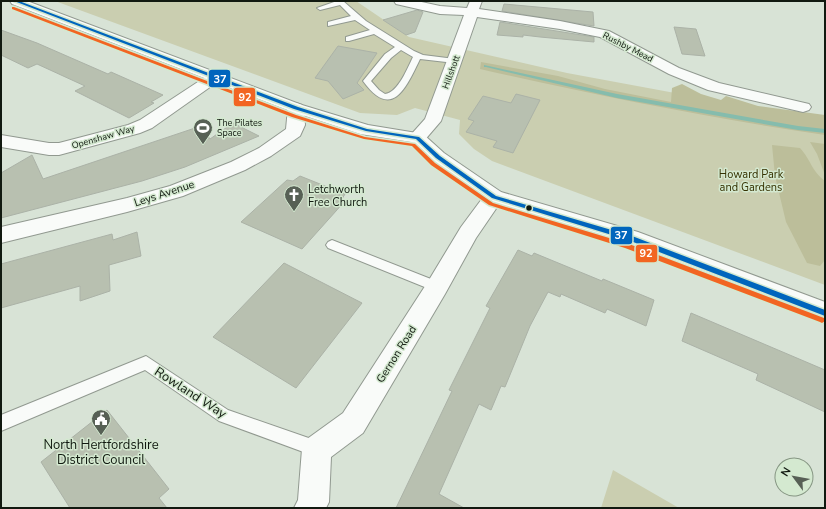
<svg xmlns="http://www.w3.org/2000/svg" width="826" height="509" font-family="'Nunito Sans',sans-serif">
<style>
.green{fill:#caceb0}
.forest{fill:#bcbe9a}
.lines{fill:none;stroke-linecap:round;stroke-linejoin:round}
.stream{fill:#85bcad;fill-rule:evenodd}
.building{fill:#b8c0b0;stroke:#abb2a7}
.service-casing{stroke:#919990;stroke-width:2}
.minor-casing{stroke:#919990;stroke-width:2}
.tertiary-casing{stroke:#919990;stroke-width:2}
.service{fill:#f9fbf9;fill-rule:evenodd}
.minor{fill:#f9fbf9;fill-rule:evenodd}
.tertiary{fill:#f9fbf9;fill-rule:evenodd}
.bus-1-casing{stroke:#d4e9d0;stroke-width:3}
.bus-2-casing{stroke:#d4e9d0;stroke-width:3}
.bus-1{fill:#0065bd;fill-rule:evenodd}
.bus-2{fill:#f26522;fill-rule:evenodd}
.bus-dot{fill:#111910;stroke:#d4e9d0;stroke-width:1.5}
.labels{text-anchor:middle;stroke-width:3;stroke-linejoin:round;paint-order:stroke}
.far-street-label{font-size:9px;fill:#111910;stroke:#d4e9d0}
.far-poi-label{font-size:9px;fill:#111910;stroke:#d4e9d0;text-anchor:start}
.park-label{font-size:11px;fill:#353101;stroke:#d4e9d0}
.poi-label{font-size:11px;fill:#111910;stroke:#d4e9d0;text-anchor:start}
.street-label{font-size:11px;fill:#111910;stroke:#d4e9d0}
.near-street-label{font-size:13px;fill:#111910;stroke:#d4e9d0}
.near-poi-label{font-size:13px;fill:#111910;stroke:#d4e9d0}
.line-badge{stroke:#d4e9d0;stroke-width:1.5}
.badge-label{font-size:11px;text-anchor:middle;font-weight:bold;fill:#fff}
</style>
<rect width="100%" height="100%" fill="#d8e3d6"/>
<path class="green" d="M55,1h301l53,36 158,36 238,44 20,3v165l-333,-124 -18,-12 -15,-15 1,-14 -45,-12 -18,7 -37,-2z
M613,470l66,38h-78z"/>
<path class="forest" d="M481,62l77,14 47,13 66,13 1,-14 10,-4 19,10 20,6 5,-4 32,10 67,9v20c-116,-17 -231,-40 -345,-66z
M810,142l15,2v31l-8,-21z
M772,145l28,3c11,12 11,22 25,33v79l-5,6 -13,-3 -21,-41 -11,-46z"/>
<g class="lines">
<path class="stream" d="M484,65l133,29 181,32 27,3v4l-27,-3 -181,-32 -131,-31h-2z"/>
</g>
<path class="building" d="M504,4l89,8 1,14 -92,-15z
M417,10l6,2 -8,20 -9,3 -23,-15z
M500,22l94,15v5l-54,-5 -17,-2v2l-26,-2z
M674,27l22,2 9,27 -23,-2z
M1,30l36,13 71,31 3,-2 52,23 -12,7 3,1 -25,15 -54,-27 10,-5 -48,-22 -9,4 -27,-13z
M338,46l39,7 -20,30 7,7 -21,9 -15,-18 -13,-3z
M516,94l24,6 -27,53 -20,-6 4,-6 -31,-9 8,-11 -6,-2 15,-23 28,7z
M233,123l26,13 -74,31 -43,14 -141,37v-45l31,-18 11,24 158,-53 9,13z
M300,176l45,18 -3,5 3,2 -43,48 -61,-27 46,-42 6,1z
M137,232l4,24 -32,9 1,26 -30,10v-15l-79,22v-44l111,-30 1,6z
M518,250l14,6 2,-3 68,28 1,-2 51,21 -8,26 -39,-17 -2,4 -44,-19 -1,3 -12,-5 -18,34 -25,61 -4,-1 -10,24 -12,-6 -40,90 25,14h-68l56,-117 -3,-1 41,-82 -4,-2z
M284,263l78,40 -66,85 -83,-51z
M691,313l134,57v42l-69,-32 2,-6 -76,-33z
M107,410l62,79 -10,9 8,10h-97l-29,-46z"/>
<g class="lines">
<defs>
<path id="service" d="M337,1h6l23,20 48,30 9,4 32,4 4,2 -4,2 -35,-4c-14,29 -28,62 -57,22l22,-27 10,-7 -21,-13 -25,7h-3v-4l24,-7 -15,-10 -27,6v-4l23,-6 -11,-11 -20,5 -3,-2zM401,50l12,7c-5,10 -15,36 -28,37l-6,-4 -8,-9 20,-23z
M332,240l109,43 2,4 -2,4 -4,1 -109,-44 -2,-3 2,-3z
M146,356l82,54 95,33 2,6 -2,6 -6,2 -98,-36 -74,-51 -144,61v-16z"/>
<path id="minor" d="M394,1h23l23,5 27,2 3,-7h12l-3,8 81,12 49,10 70,37 40,15 90,21 2,3 -2,3 -6,2 -95,-22 -39,-16 -69,-37 -40,-8 -83,-12 -36,104 -18,21 -6,1 -6,-1 -3,-4 17,-19 39,-104 -24,-1 -44,-10z
M215,72l5,2 3,3 -3,3 -68,48 -12,5 -81,22h-10l-48,-8v-12l48,8h10l69,-18 12,-5 70,-46z
M296,103l6,2 2,3 1,17 -5,11 -29,20 -26,14 -62,26 -56,16 -126,31v-16l126,-29 43,-12 61,-24 28,-14 27,-19 2,-21 2,-3z
M494,190l7,2 3,5 -28,41 -31,56 -82,139 -32,24 -2,45 -3,6h-32l4,-8 4,-51 5,-10 36,-26 86,-133 32,-53 26,-35z"/>
<path id="tertiary" d="M10,1h17l275,104 66,20 55,9 21,19 57,39 137,40 187,70v21l-203,-79 -135,-42 -55,-41 -21,-19 -51,-8 -70,-23 -278,-107z"/>
</defs>
<use href="#service" class="service-casing"/>
<use href="#minor" class="minor-casing"/>
<use href="#tertiary" class="tertiary-casing"/>
<use href="#service" class="service"/>
<use href="#minor" class="minor"/>
<use href="#tertiary" class="tertiary"/>
<defs>
<path id="bus-1" d="M14,1h5l279,106 69,22 52,8 21,19 56,40 136,40 193,74v6l-197,-76 -136,-42 -56,-40 -20,-19 -50,-8 -72,-22z"/>
<path id="bus-2" d="M12,7h2l282,108 69,22 50,7 20,19 58,40 136,41 195,74 1,3 -3,2 -2,-1 -195,-74 -136,-43 -58,-40 -19,-19 -48,-7 -72,-22 -280,-108z"/>
</defs>
<use href="#bus-1" class="bus-1-casing"/>
<use href="#bus-2" class="bus-2-casing"/>
<use href="#bus-1" class="bus-1"/>
<use href="#bus-2" class="bus-2"/>
</g>
<defs>
<symbol id="stadium-pin" viewBox="-11 -11 22 30"><path d="M0 17L-7.5 6A9.5 9.5 0 1 1 7.5 6Z" fill="#576055" stroke="#d4e9d0"/><path d="M0-5a6.5 5 0 1 0 0 10a6.5 5 0 1 0 0-10ZM-3.5-1.8h7v3.6h-7Z" fill="#fff"/></symbol>
<symbol id="church-pin" viewBox="-11 -11 22 30"><path d="M0 17L-7.5 6A9.5 9.5 0 1 1 7.5 6Z" fill="#576055" stroke="#d4e9d0"/><path d="M-1.2-6h2.4v3.5h3.3v2.4h-3.3V6h-2.4V-.1h-3.3v-2.4h3.3Z" fill="#fff"/></symbol>
<symbol id="civic-pin" viewBox="-11 -11 22 30"><path d="M0 17L-7.5 6A9.5 9.5 0 1 1 7.5 6Z" fill="#576055" stroke="#d4e9d0"/><path d="M-.6-6.5H3V-4.5H.6V-3L4-1V1h2V6H-6V1h2V-1L-.6-3ZM-1.2 2.5V6h2.4V2.5Z" fill="#fff"/></symbol>
</defs>
<g fill-rule="evenodd">
<use href="#stadium-pin" x="192" y="117" width="22" height="30"/>
<use href="#church-pin" x="283" y="184" width="22" height="30"/>
<use href="#civic-pin" x="90" y="408" width="22" height="30"/>
</g>
<circle class="bus-dot" cx="529" cy="208" r="3.5"/>
<g class="labels">
<g class="far-street-label">
<text transform="translate(628 47) rotate(27)" y="3">Rushby Mead</text>
<text transform="translate(451 72) rotate(-70)" y="3">Hillshott</text>
<text transform="translate(103 137) rotate(-16)" y="3">Openshaw Way</text>
</g>
<g class="far-poi-label">
<text x="217" y="126">The Pilates<tspan x="217" dy="10">Space</tspan></text>
</g>
<g class="park-label">
<text x="751" y="178">Howard Park<tspan x="751" dy="13">and Gardens</tspan></text>
</g>
<g class="poi-label">
<text x="308" y="193">Letchworth<tspan x="308" dy="13">Free Church</tspan></text>
</g>
<g class="street-label">
<text transform="translate(164 193) rotate(-18)" y="4">Leys Avenue</text>
<text transform="translate(396 354) rotate(-58)" y="4">Gernon Road</text>
</g>
<g class="near-street-label">
<text transform="translate(191 392) rotate(33)" y="5">Rowland Way</text>
</g>
<g class="near-poi-label">
<text x="101" y="449">North Hertfordshire<tspan x="101" dy="15">District Council</tspan></text>
</g>
</g>
<g class="line-badge">
<rect x="208" y="69" width="23" height="19" rx="4" fill="#0065bd"/>
<rect x="233" y="87" width="23" height="20" rx="4" fill="#f26522"/>
<rect x="610" y="226" width="23" height="19" rx="4" fill="#0065bd"/>
<rect x="635" y="244" width="23" height="19" rx="4" fill="#f26522"/>
</g>
<g class="badge-label">
<text x="220" y="83">37</text>
<text x="245" y="101">92</text>
<text x="621" y="239">37</text>
<text x="646" y="257">92</text>
</g>
<rect width="826" height="509" fill="none" stroke="#111910" stroke-width="4"/>
<g transform="translate(794 477) rotate(302)"><circle r="19" fill="#d4e9d0" stroke="#869683"/>
<path d="M0-3L7 15L0 10L-7 15Z" fill="#576055"/>
<text y="-6" font-size="11" font-weight="bold" text-anchor="middle" fill="#111910">N</text>
</g>
</svg>
